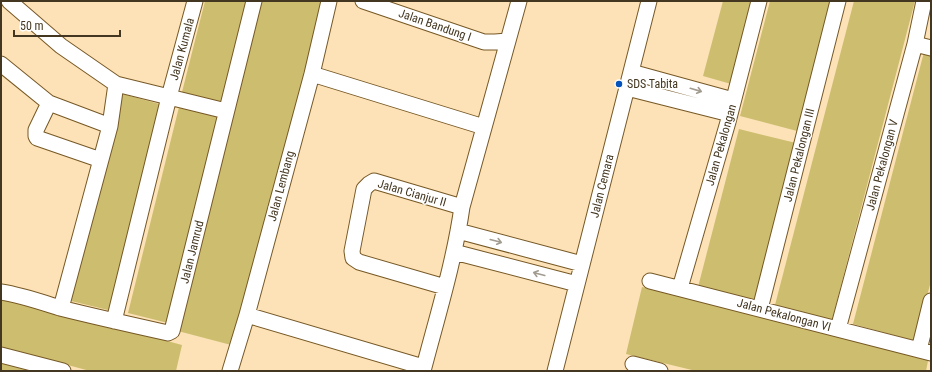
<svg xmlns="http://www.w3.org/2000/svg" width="932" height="372" font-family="'Roboto Condensed',sans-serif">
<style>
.building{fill:#cdbe6f}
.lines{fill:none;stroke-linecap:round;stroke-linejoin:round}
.minor-casing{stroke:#765825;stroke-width:17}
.minor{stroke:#fff;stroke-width:15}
.oneway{stroke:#a29b90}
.poi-dot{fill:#0452bc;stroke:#fff;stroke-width:1.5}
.labels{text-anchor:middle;stroke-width:3;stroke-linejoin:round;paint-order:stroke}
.street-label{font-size:12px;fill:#443721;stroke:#fff}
.poi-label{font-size:12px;fill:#443721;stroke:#fff;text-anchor:start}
</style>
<rect width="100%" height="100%" fill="#fde2b7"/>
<path class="building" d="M205,1h43l-27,105 -40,-10z
M259,1h65l-89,345 -61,-16z
M723,1h30l-22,83 -28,-8z
M770,1h61l-34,130 -57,-15z
M854,1h61l-83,319 -57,-15z
M924,52l7,2v227l-16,60 -62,-17z
M123,94l40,11 -51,206 -41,-10z
M179,107l40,10 -51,206 -40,-10z
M739,129l57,14 -41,158 -57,-14z
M642,287l287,69 -3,15h-230l-70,-17z
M1,296l181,49 -6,26h-86l-89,-24z
M1,361l37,10h-37z"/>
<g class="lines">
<defs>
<path id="minor" d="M9,1l52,45 55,38 110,27
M363,1l121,41h11l13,-1
M915,44l16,4
M1,64l48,39 61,23
M631,72l102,28
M312,74l172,53
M627,88l103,26
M49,103l-13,27v6l1,2 58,20
M458,231l124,33
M454,252l123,32
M650,281l281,72
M445,287l-86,-25 -6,-4 -1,-7 12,-62 5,-5 5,-3 88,26
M680,288l48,-166 31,-121
M1,292c20,3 40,10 59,16 36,9 72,17 108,25l4,-2 82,-330
M61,308l49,-182 6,-42
M760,309l78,-308
M247,315l176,52
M114,321l55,-224 26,-96
M838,329l77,-285 9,-43
M919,350l12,-49
M1,355l62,16
M633,364l27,7
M230,371l17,-56 65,-241 17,-73
M423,371c14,-54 31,-108 39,-164l57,-206
M555,371l94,-370"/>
</defs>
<use href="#minor" class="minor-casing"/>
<use href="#minor" class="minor"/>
</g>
<defs><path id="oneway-shaft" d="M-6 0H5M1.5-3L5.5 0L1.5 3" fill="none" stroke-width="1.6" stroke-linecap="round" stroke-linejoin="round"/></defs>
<g class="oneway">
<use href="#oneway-shaft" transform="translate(696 90) rotate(16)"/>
<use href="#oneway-shaft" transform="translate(496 241) rotate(15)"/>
<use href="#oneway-shaft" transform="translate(539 274) rotate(-165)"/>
</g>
<circle class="poi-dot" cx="619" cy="84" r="4"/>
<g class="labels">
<g class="street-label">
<text transform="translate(435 25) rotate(19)" y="4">Jalan Bandung I</text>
<text transform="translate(182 49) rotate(-75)" y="4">Jalan Kumala</text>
<text transform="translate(721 145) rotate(-74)" y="4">Jalan Pekalongan</text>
<text transform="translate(799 155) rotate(-76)" y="4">Jalan Pekalongan III</text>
<text transform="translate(882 165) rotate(-75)" y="4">Jalan Pekalongan V</text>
<text transform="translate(281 186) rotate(-75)" y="4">Jalan Lembang</text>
<text transform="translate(602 186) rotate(-76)" y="4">Jalan Cemara</text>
<text transform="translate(412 193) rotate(16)" y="4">Jalan Cianjur II</text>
<text transform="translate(192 252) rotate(-76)" y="4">Jalan Jamrud</text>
<text transform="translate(784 315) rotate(15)" y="4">Jalan Pekalongan VI</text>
</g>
<g class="poi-label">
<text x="627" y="88">SDS Tabita</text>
</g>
</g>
<rect width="932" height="372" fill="none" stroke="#443721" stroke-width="4"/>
<path d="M14 30v6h106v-6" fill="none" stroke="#443721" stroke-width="2"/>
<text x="20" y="30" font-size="12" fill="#443721" stroke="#ffffff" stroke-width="3" paint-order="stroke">50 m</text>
</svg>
